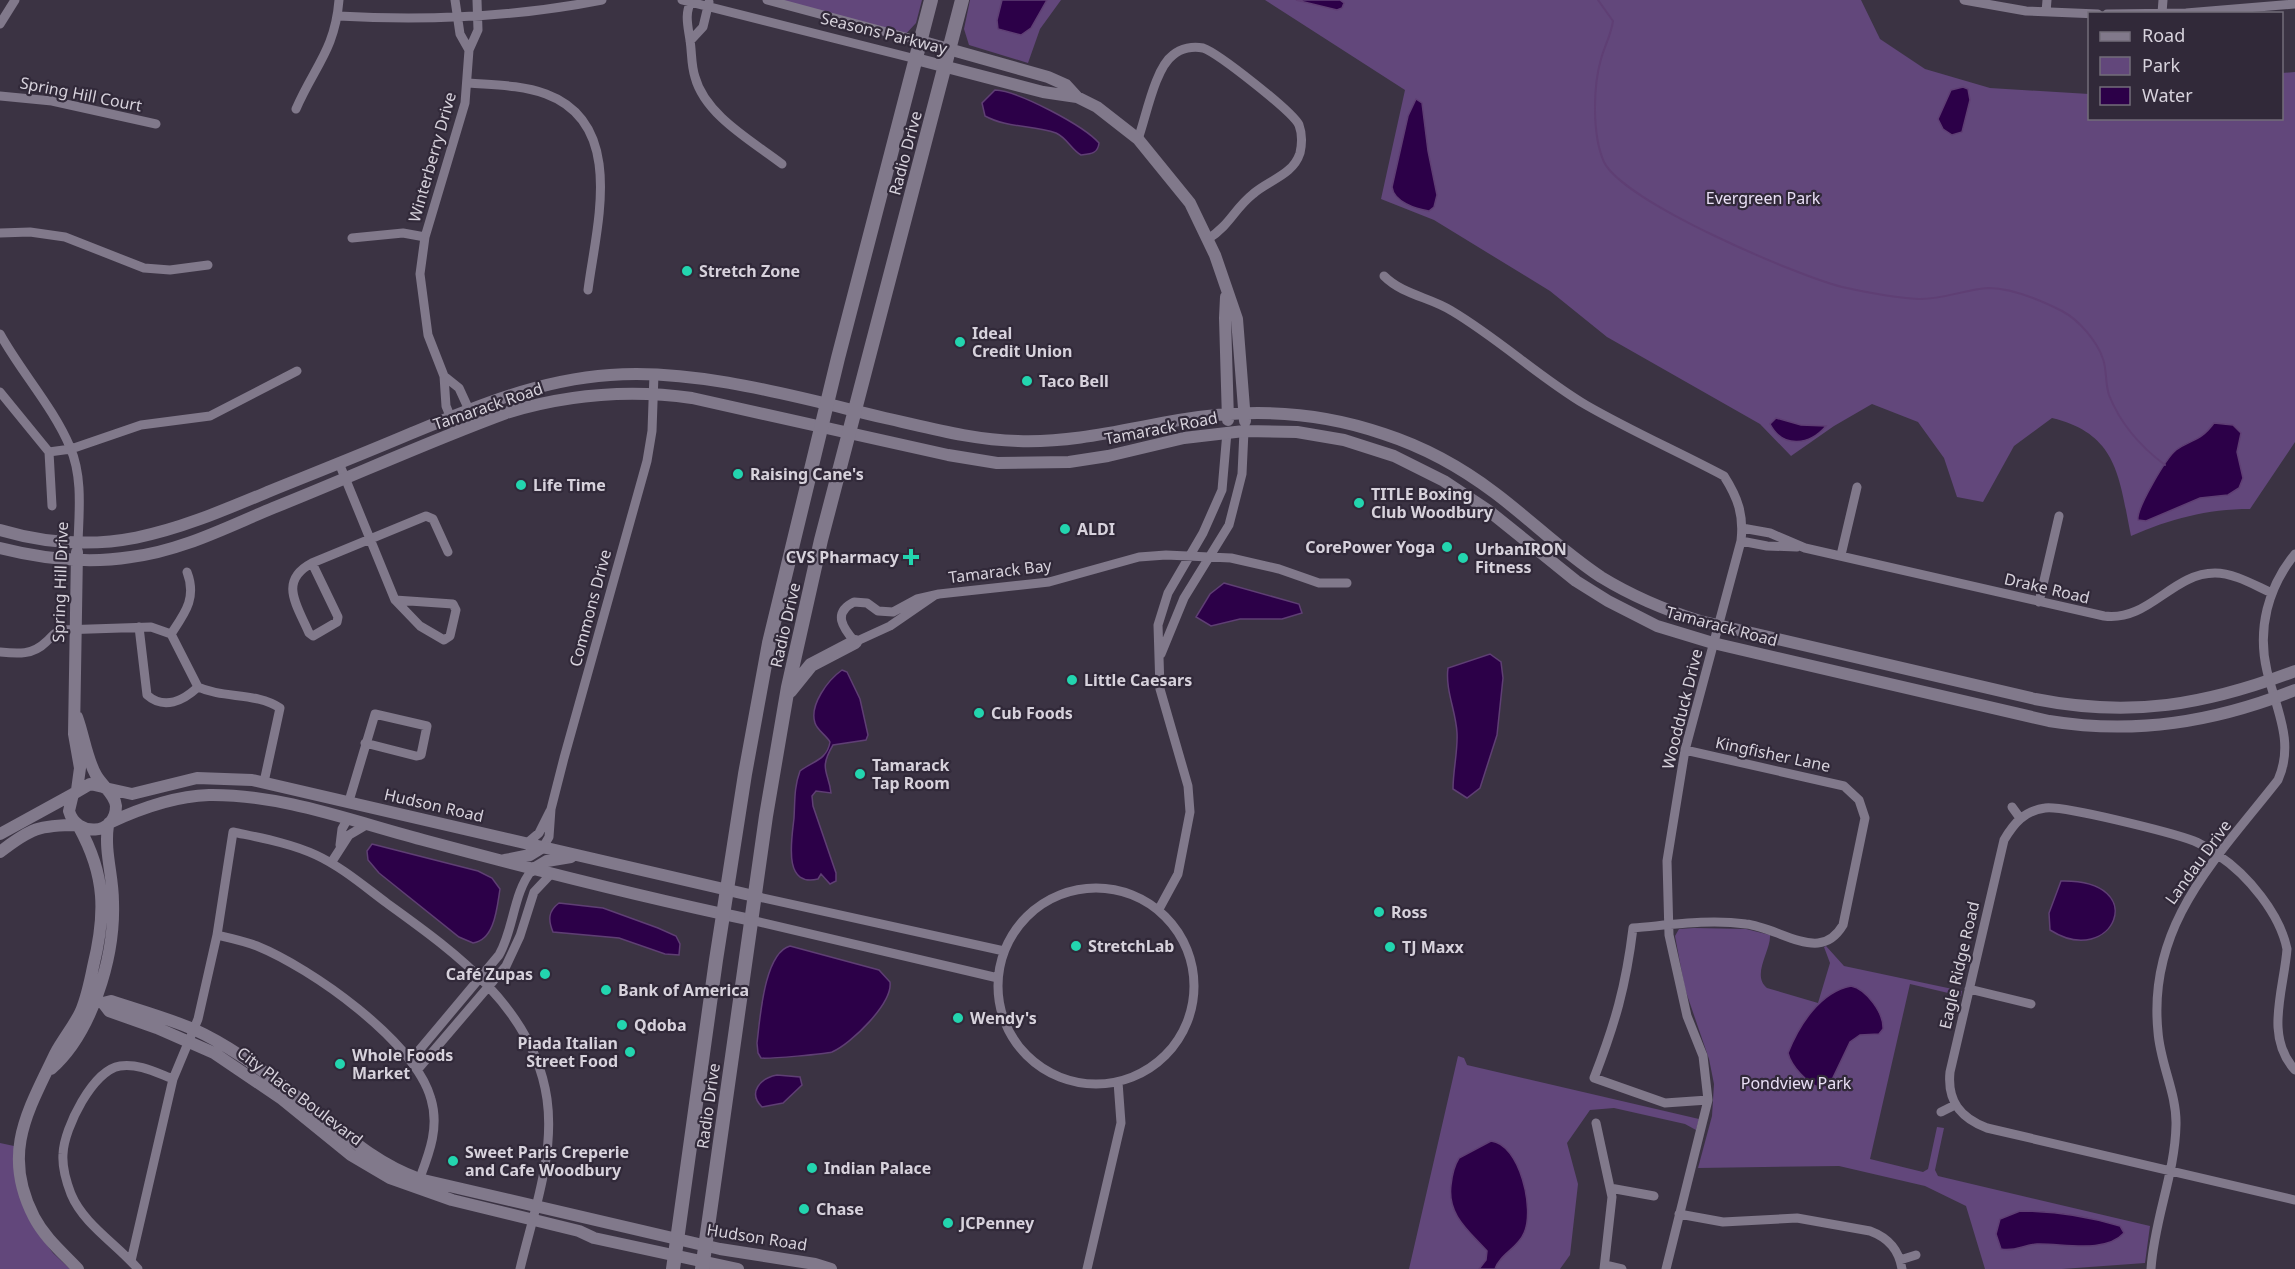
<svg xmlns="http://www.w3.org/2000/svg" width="2295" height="1269" font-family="'Noto Sans',sans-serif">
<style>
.green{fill:#62477b}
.water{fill:#2c0048;stroke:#5f3f74;stroke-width:1.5}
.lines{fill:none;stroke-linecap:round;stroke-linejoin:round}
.stream{stroke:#5f3f74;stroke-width:2}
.minor{stroke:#81798b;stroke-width:9}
.tertiary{stroke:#81798b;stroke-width:12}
.secondary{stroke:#81798b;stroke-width:14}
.poi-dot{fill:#23d5af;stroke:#312939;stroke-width:2}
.labels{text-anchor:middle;stroke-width:4.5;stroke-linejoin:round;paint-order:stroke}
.street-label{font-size:16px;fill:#d7d2dc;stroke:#312939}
.park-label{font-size:16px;fill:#e9dff5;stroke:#312939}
.poi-label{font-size:16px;font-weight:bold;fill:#d7d2dc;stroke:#312939;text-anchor:start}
</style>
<rect width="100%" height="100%" fill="#3b3343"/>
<path class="green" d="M767,0h155l-6,23 -12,13z
M970,0h91l-21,29 -12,34 -59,-18 -5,-16z
M1265,0h596l19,39 45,30 65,19 99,6 1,24h192v-45l13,-1v370l-45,67c-43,0 -80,10 -119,27 -12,-59 -13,-102 -79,-118l-38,28 -31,56 -26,-5 -13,-39 -26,-36 -46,-18 -38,22 -43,30 -31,-32 -153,-87 -57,-46 -116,-71 -53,-21 24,-109z
M1694,928l52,1 24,6c1,16 -19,40 -3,53l51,15 12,-40 -6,-16 2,-1 18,20 118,25 -1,5 -51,-12 -40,175 53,13 5,-3 9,-42 7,1 -9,42 3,6 212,50 -5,37 -83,6h-77l-19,-63 -41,-20 -86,-20 -141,2 14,-52 2,-32 -5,-25 -24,-70 -10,-53 4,-7z
M1458,1056l6,2 3,7 232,54 -3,11 -11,-6 -71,-16 -24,2 -23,33 11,41 -8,71 -10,14h-151z
M0,1143l14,3 21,83 18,24 17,16h-70z"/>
<path class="water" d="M1002,0h45l-16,28 -10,7 -23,-6 -1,-9z
M1296,0h44l4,3 -2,5 -5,2z
M1963,87l5,2 2,11 -8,32 -10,3 -9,-6 -5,-10 13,-29z
M995,90c24,1 89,36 104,53 -1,11 -9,11 -18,12 -10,-6 -14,-17 -25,-22 -23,-8 -49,-5 -71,-17l-3,-13z
M1416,99l6,4 6,48 9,44 -3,12 -5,4c-13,-2 -35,-9 -37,-24l16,-71z
M1776,418l25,7 25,1c-16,19 -43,23 -56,-2z
M2214,423l19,2 8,8 -4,19 6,26 -4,10 -11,7 -28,3 -54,23 -8,-1c-2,-11 28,-62 38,-70 15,-11 24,-8 38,-27z
M1224,583l75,21 3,9 -20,6h-42l-29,7 -15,-9 14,-23z
M1490,654l11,8 2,16 -6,57 -17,53 -13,10 -14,-9c0,-19 5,-38 4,-56 -1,-22 -12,-43 -9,-65z
M842,670l5,2 13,27 8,36 -2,5 -33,5c-15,25 -4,27 -2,48l-15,-2 -4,5 1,10 23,67v8l-6,3 -9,-10 -3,5c-36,9 -26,-41 -24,-61 1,-17 0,-31 6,-47 13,-10 27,-11 30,-29 -4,-7 -13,-12 -15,-19 -6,-18 13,-43 27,-53z
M372,844l106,27 14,7 8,11c-3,18 -5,51 -27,54l-14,-6 -80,-64 -11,-13 -1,-9z
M2061,881c92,-2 52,89 -11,49l-1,-17z
M559,903l44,5 55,20 18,8 4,8 -1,11 -14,-1 -46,-16 -66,-6c-5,-12 -5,-21 6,-29z
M790,946l89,24 11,12c3,21 -39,62 -58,70 -6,2 -63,7 -71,6l-3,-5 -1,-10c3,-24 7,-90 33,-97z
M1851,986c15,3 33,27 32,43l-4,5 -19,1 -10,7 -21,44 -9,2c-13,-5 -29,-22 -32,-35 11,-28 32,-61 63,-67z
M777,1075l23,2 2,8 -19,18 -21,4c-15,-15 -1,-29 15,-32z
M1491,1141c29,3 44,69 33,92 -6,15 -24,21 -29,36h-16l7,-9 1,-9c-18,-20 -40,-36 -36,-66 1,-10 3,-19 8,-27z
M2020,1211c34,0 67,5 100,15l4,7c-19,21 -62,10 -87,11 -14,1 -22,8 -36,5l-5,-15 4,-15z"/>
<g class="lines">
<path class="stream" d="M1598,0l15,21c-2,14 -8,24 -12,38 -8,28 -9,76 3,103 20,40 191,113 238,125 23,5 52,11 76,12 24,1 48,-10 71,-11 24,0 53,13 73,23 17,9 35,30 41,48 4,11 2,24 6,36 11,28 32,52 56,70"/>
<path class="minor" d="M455,0l5,34 9,16
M682,0l234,59
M692,0c-8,13 -4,26 -2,40 2,13 1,25 5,37 10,38 57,64 87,87
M767,0l153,41
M1964,0l62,11 72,3
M2046,12l1,-12
M2162,13l1,-13
M2107,14l79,-1 109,-9
M338,16c87,5 178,1 264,-16
M0,24l15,-24
M690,41l13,-14 6,-25
M469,83c25,2 53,2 77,11 81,30 50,133 42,196
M0,96l52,5 104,23
M296,109c18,-42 39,-59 43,-109
M1138,139c8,-22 17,-71 35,-84 8,-7 20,-9 30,-7 15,5 90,64 96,77 3,8 3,19 1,28 -7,22 -31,27 -47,41 -19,15 -22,30 -45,45
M0,233l30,-1 35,5 79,31 26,2 38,-5
M352,238l51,-5 22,4
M1384,276c19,19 46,21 68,35 47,28 87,66 134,94 45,26 93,47 138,71 14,22 20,39 17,65l-56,209 -18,111 2,74 18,81 16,40 5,44 -42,169
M0,334c21,38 53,73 70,113 13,30 9,65 8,96
M444,376l15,12 17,37
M0,392l49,60 22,-3 70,-24 69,-9 87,-45
M457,433l-11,-27 -2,-30 -16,-41 -8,-61 5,-37 40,-134 4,-53 9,-20 -1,-30
M49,452l3,54
M339,463l56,137
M1742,528l28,5 35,15 299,68c45,6 68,-43 111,-43 19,0 39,12 57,20
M1741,541l26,5 30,1
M1841,555l16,-68
M312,563l26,54 -1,5 -24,14 -4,-3c-12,-28 -31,-52 3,-70l114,-47 7,3 15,33
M935,595l-45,31 -35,16c-12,-14 -23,-29 -1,-40l13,1 11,8 15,1 24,-13 22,-5 110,-12 90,-25 27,-2 65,3 48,11 40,14h28
M395,600l58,4 3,6 -6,26 -6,4 -24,-14z
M2039,602l20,-86
M139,627l8,68c17,15 36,6 51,-8
M171,634c14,-21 26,-36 16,-62
M0,652c18,2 33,3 46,-10 6,-5 8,-10 15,-12l90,-3 20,7 27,53c26,12 58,5 82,21l-16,74
M1161,654l23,-56 45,-73 13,-51 2,-43
M1685,750l159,36 15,14 6,18 -22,107c-6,10 -13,17 -25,18 -21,2 -50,-17 -72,-19 -38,-5 -76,1 -113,4 -7,58 -18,96 -39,150l71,25 43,-3
M349,801l26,-87 52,12 -6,29 -5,1 -51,-13
M2012,807l8,11
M526,844l13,-11 11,-22
M340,845l2,-16 5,-9
M543,847l6,-10 2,-28 13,-51 83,-297 5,-30 2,-57
M331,863l18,-28 17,-10
M998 986a98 98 0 1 1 196 0a98 98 0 1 1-196 0Z
M754,896l250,55
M1159,909l19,-35 12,-62 -2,-26 -28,-97 -2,-64 10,-32 35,-60 19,-43 5,-58
M751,920l247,58
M217,935l16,-103c28,6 57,11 83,23 26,12 49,32 72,49 68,49 146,105 159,195 8,57 -14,115 -27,170
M1969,989l62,15
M411,1060l88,-105c15,-26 14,-62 33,-85
M418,1069l88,-103 14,-30 14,-44 16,-17
M2295,1070c-31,-34 -11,-80 -8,-121 -7,-35 -39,-74 -69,-94 -8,-5 -16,-11 -24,-14 -21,-8 -131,-36 -149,-33 -21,3 -31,15 -41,32l-54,232c-3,29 10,46 37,56l308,72
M1941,1112l14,-7
M1596,1123l16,74 -8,72
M1610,1188l44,8
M1679,1214l44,8 74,-4 73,13c19,7 29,19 32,38
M1900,1260l16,-5
M131,1261l42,-182
M1605,1265l17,4
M138,1269c-21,-25 -54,-44 -67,-75 -5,-13 -9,-26 -8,-40 1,-26 30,-84 57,-88 18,-3 37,7 53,13l25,-60 19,-84c13,3 27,6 40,11 54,22 158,95 174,153 9,30 -3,57 -13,84
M1087,1269l34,-146 -3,-41
M2151,1269c3,-49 24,-95 25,-144 1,-31 -16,-62 -18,-93 -11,-108 59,-174 120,-252 17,-38 -2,-71 -11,-109 -10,-42 1,-84 28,-117"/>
<path class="tertiary" d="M920,41l128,36 18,8 11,12
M916,59l127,33 34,5 20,10 41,32 52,64 25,52 22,64 8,102
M1226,297l-1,21 3,102
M0,530c105,31 174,1 270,-39 47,-19 95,-38 142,-58 65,-27 127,-53 198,-58 87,-7 190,23 275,43 45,10 87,22 133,23 55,2 108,-12 161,-21 69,-12 139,-9 205,14 40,13 78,34 111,59 36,27 68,59 106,84 31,19 64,33 99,44l335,78c96,19 170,6 260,-28
M0,548c43,11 87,16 131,9 50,-6 96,-30 142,-49 78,-31 154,-66 233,-95 62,-19 122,-24 186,-15l256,57 49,8 72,-1 39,-6 76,-18 60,-7 53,1 47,8 50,16 50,25 45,30 87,70 32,20 49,25 56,17 336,78c86,14 166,1 246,-31
M77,717c7,19 9,40 19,58 6,11 19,19 20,31 0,30 -40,31 -47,5l4,-17 17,-10 13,3
M105,788l27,6 65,-16 55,2 502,116
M77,790l3,-22 -6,-34 3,-182
M109,823c32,-15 65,-27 100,-28 74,-1 148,28 218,46 108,29 215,56 324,79
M0,834l73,-40
M0,852c31,-24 39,-27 78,-27
M505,860l25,-5 13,-8
M532,870l15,-9 24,-4
M86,997l17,6 8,-2c27,9 56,17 82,28 36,16 70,42 101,65 43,32 73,66 125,85l301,70 95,15 16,5
M103,1003l6,8 48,17 57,25 68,46 69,56 39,23 62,22 127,31 15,7 144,31
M51,1069c41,-36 64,-112 62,-167 0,-27 -9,-50 -5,-77
M78,1269c-16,-17 -33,-31 -44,-52 -33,-64 -6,-106 21,-163 8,-15 19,-28 26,-43 6,-14 9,-29 12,-44 13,-53 13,-91 -14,-140"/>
<path class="secondary" d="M790,691l21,-26 44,-23
M673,1269l43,-309 29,-186 24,-131 69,-285 93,-358
M702,1269l64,-453 22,-129 33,-147 141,-540"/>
</g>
<g class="poi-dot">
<circle cx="687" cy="271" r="6"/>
<circle cx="960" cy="342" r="6"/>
<circle cx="1027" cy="381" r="6"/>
<circle cx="738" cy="474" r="6"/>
<circle cx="521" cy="485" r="6"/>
<circle cx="1359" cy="503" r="6"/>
<circle cx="1065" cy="529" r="6"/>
<circle cx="1447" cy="547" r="6"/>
<path d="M908 548h6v6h6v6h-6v6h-6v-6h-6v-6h6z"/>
<circle cx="1463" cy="558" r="6"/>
<circle cx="1072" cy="680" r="6"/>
<circle cx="979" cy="713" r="6"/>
<circle cx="860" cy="774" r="6"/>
<circle cx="1379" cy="912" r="6"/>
<circle cx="1076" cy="946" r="6"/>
<circle cx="1390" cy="947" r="6"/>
<circle cx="545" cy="974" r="6"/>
<circle cx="606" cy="990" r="6"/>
<circle cx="958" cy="1018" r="6"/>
<circle cx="622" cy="1025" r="6"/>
<circle cx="630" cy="1052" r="6"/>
<circle cx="340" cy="1064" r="6"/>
<circle cx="453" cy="1161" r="6"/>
<circle cx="812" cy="1168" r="6"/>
<circle cx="804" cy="1209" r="6"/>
<circle cx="948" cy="1223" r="6"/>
</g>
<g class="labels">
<g class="street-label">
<text transform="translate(884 33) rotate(14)" y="6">Seasons Parkway</text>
<text transform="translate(81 94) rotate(11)" y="6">Spring Hill Court</text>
<text transform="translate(905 153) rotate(-75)" y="6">Radio Drive</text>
<text transform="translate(432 157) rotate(-74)" y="6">Winterberry Drive</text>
<text transform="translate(488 406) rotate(-19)" y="6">Tamarack Road</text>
<text transform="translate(1161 428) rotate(-11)" y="6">Tamarack Road</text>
<text transform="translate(1000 571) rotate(-7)" y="6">Tamarack Bay</text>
<text transform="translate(60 582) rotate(-88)" y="6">Spring Hill Drive</text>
<text transform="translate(2047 588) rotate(13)" y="6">Drake Road</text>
<text transform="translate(590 608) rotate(-75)" y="6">Commons Drive</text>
<text transform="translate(785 625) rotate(-77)" y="6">Radio Drive</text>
<text transform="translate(1722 626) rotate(15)" y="6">Tamarack Road</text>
<text transform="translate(1682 709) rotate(-76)" y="6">Woodduck Drive</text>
<text transform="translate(1773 754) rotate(12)" y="6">Kingfisher Lane</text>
<text transform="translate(434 805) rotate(13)" y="6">Hudson Road</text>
<text transform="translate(2198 862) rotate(-54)" y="6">Landau Drive</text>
<text transform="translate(1959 965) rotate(-77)" y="6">Eagle Ridge Road</text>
<text transform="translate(300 1096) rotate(37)" y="6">City Place Boulevard</text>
<text transform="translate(708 1106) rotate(-82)" y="6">Radio Drive</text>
<text transform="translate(757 1237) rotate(9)" y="6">Hudson Road</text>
</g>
<g class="park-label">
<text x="1763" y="204">Evergreen Park</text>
<text x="1796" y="1089">Pondview Park</text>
</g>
<g class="poi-label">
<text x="699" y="277">Stretch Zone</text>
<text x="972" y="339">Ideal<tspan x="972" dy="18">Credit Union</tspan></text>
<text x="1039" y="387">Taco Bell</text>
<text x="750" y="480">Raising Cane's</text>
<text x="533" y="491">Life Time</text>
<text x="1371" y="500">TITLE Boxing<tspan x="1371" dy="18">Club Woodbury</tspan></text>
<text x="1077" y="535">ALDI</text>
<text x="1435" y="553" text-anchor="end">CorePower Yoga</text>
<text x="1475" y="555">UrbanIRON<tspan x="1475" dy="18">Fitness</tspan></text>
<text x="899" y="563" text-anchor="end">CVS Pharmacy</text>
<text x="1084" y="686">Little Caesars</text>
<text x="991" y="719">Cub Foods</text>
<text x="872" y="771">Tamarack<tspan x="872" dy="18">Tap Room</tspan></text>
<text x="1391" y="918">Ross</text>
<text x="1088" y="952">StretchLab</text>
<text x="1402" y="953">TJ Maxx</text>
<text x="533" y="980" text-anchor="end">Café Zupas</text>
<text x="618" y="996">Bank of America</text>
<text x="970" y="1024">Wendy's</text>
<text x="634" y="1031">Qdoba</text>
<text x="618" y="1049" text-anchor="end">Piada Italian<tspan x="618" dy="18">Street Food</tspan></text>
<text x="352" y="1061">Whole Foods<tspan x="352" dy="18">Market</tspan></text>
<text x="465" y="1158">Sweet Paris Creperie<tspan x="465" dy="18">and Cafe Woodbury</tspan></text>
<text x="824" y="1174">Indian Palace</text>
<text x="816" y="1215">Chase</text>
<text x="960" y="1229">JCPenney</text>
</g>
</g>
<rect x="2088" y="12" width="195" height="108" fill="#312939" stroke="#736d7a" stroke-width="1.5"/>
<rect x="2100" y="32" width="30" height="9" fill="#81798b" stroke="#736d7a" stroke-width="1.5"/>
<text x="2142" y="42" font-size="18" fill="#d7d2dc">Road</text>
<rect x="2100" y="57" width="30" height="18" fill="#62477b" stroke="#736d7a" stroke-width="1.5"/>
<text x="2142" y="72" font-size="18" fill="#d7d2dc">Park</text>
<rect x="2100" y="87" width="30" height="18" fill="#2c0048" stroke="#736d7a" stroke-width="1.5"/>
<text x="2142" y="102" font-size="18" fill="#d7d2dc">Water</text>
</svg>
